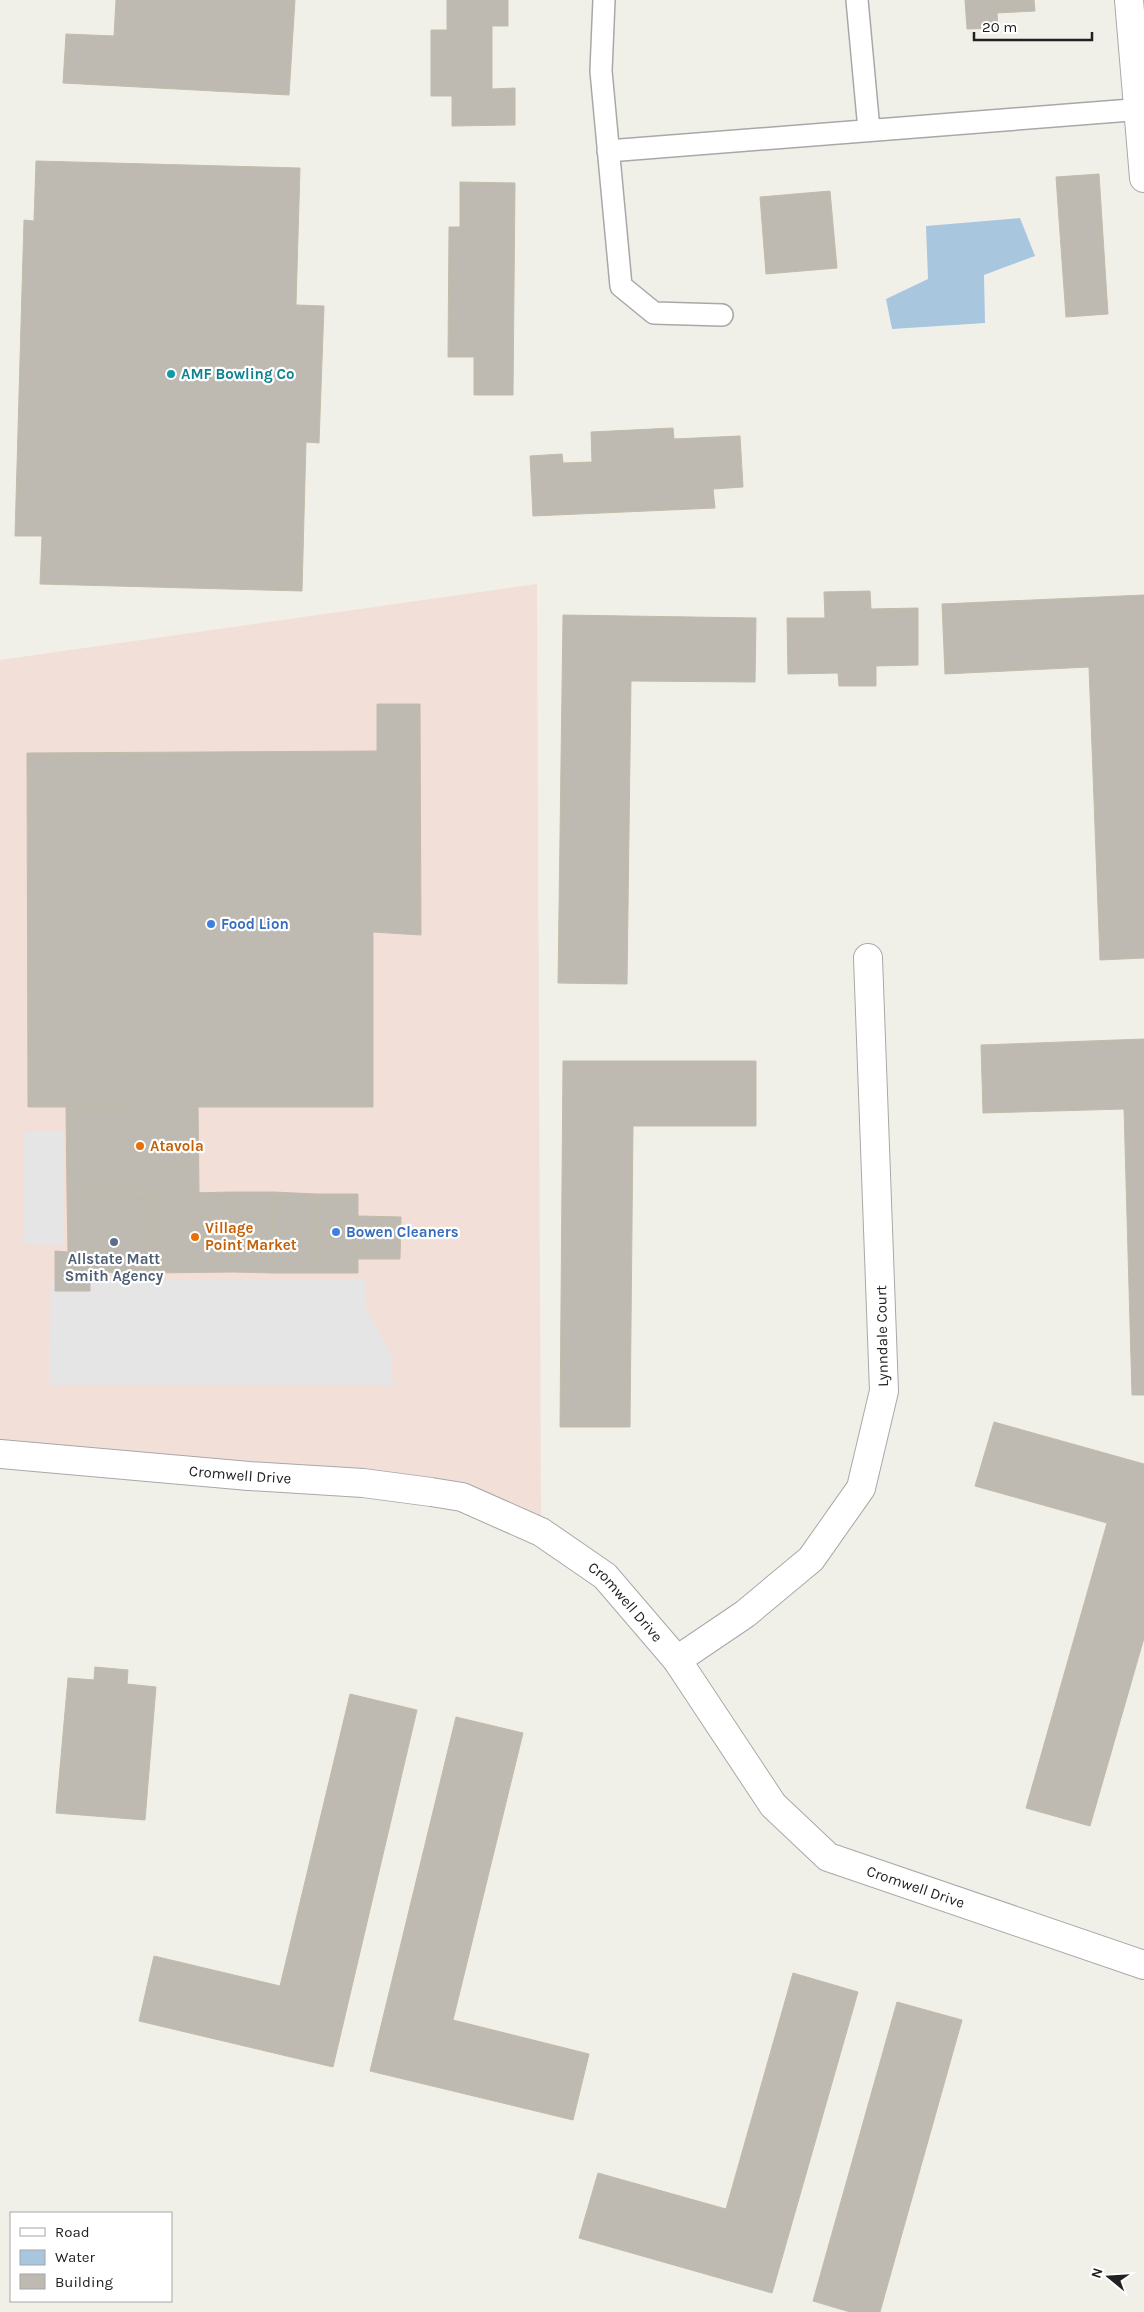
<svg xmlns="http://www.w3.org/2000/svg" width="1144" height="2312" font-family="Karla,sans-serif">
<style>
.commercial{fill:#f2dfd8}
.parking{fill:#e5e5e5}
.water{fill:#a9c6df}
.building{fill:#bebab1;stroke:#c3bbaa}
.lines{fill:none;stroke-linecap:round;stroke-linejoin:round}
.service-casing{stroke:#a8a8a8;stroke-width:24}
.minor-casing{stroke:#a8a8a8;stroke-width:30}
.service{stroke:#fff;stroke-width:21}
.minor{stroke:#fff;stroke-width:28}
.culture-dot{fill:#0f9aa8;stroke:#fff;stroke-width:2}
.shop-dot{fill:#3f7fe0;stroke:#fff;stroke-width:2}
.food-dot{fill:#e8710a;stroke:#fff;stroke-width:2}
.service-dot{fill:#5c6f8a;stroke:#fff;stroke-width:2}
.labels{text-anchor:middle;stroke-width:4.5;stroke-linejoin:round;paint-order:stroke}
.culture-label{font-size:15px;font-weight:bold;fill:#0d838f;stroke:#fff;text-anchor:start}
.shop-label{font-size:15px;font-weight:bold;fill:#366cbe;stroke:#fff;text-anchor:start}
.food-label{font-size:15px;font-weight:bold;fill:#c56008;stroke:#fff;text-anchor:start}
.service-label{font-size:15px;font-weight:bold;fill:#4e5e75;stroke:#fff}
.street-label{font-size:15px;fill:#212121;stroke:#fff}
</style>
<rect width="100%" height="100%" fill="#f1f0e8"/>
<path class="commercial" d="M537,584l4,948 -79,-35 -462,-43v-794z"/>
<path class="parking" d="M63,1131l1,114 -40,-1 -1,-112z
M366,1279v30l25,44 2,32 -344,1 2,-105z"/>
<path class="water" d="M1020,218l15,38 -51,19 1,48 -93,6 -6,-30 42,-20 -2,-53z"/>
<path class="building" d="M116,0h179l-6,95 -226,-12 3,-49 48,2z
M447,0h61v26h-16v63l23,-1v37l-63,1v-30h-21v-66h16z
M965,0h69l1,11 -38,2 1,15 -31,1z
M36,161l264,7 -4,137 28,1 -5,137 -13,-1 -4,149 -262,-7 2,-48h-27l9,-316 10,1z
M1099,174l9,140 -42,3 -10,-140z
M460,182l55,1 -2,212h-39v-38h-26l1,-130h11z
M830,191l7,77 -71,6 -6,-77z
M673,428l1,11 66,-3 3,51 -30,2 2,19 -182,8 -3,-60 32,-2 1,9 29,-1 -1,-30z
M870,591l1,18 47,-1v57l-42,1v20h-37l-1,-13 -50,1 -1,-56h38l-1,-26z
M1144,595v363l-44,2 -11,-293 -144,7 -3,-70z
M563,615l193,3 -1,64 -124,-1 -4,303 -69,-1z
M377,704h43l1,231 -48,-3v175h-345l-1,-354 350,-2z
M1144,1039v356h-12l-8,-286 -141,4 -2,-68z
M563,1061h193v65h-123l-3,301h-70z
M198,1105l1,88 -132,2 -1,-88z
M232,1192l1,80 -84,1 -1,-79z
M232,1192h41l-1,81 -39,-1z
M273,1192l44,2 -1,79h-44z
M148,1194l1,79 -59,-1 -22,-20 -1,-57z
M148,1194h16v79h-15z
M317,1194h41v79h-42z
M358,1216l43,1 -1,42h-42z
M55,1251l13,1 22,20v19h-35z
M994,1422l150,42v174l-54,188 -64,-18 81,-285 -132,-37z
M95,1667l33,3 -1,14 29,3 -11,133 -89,-7 12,-135 26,2z
M350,1694l67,16 -84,357 -194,-46 15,-65 126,30z
M456,1717l67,16 -70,287 136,34 -16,66 -203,-49z
M793,1973l65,19 -86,301 -193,-55 19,-65 128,36z
M897,2002l65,18 -82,292h-30l-37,-11z"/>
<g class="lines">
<defs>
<path id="service" d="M604,0l-3,71 20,215 33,27 68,2
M857,0l12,130
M608,151l536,-42"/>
<g id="minor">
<path d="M1129,0l15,178"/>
<path id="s1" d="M0,1454l249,22 114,7 68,9 31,5 79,35 64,44 72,84 96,145 55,52 316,108"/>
<path d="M677,1660l68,-46 66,-55 50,-71 23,-97 -16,-433"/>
</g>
</defs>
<use href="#service" class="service-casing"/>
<use href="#minor" class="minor-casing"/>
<use href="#service" class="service"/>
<use href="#minor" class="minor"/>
</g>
<circle class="culture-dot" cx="171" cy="374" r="5"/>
<g class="shop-dot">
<circle cx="211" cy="924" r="5"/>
<circle cx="336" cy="1232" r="5"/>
</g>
<g class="food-dot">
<circle cx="140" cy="1146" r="5"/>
<circle cx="195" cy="1237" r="5"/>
</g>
<circle class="service-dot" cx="114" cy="1242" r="5"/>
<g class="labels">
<g class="culture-label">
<text x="181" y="379">AMF Bowling Co</text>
</g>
<g class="shop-label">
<text x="221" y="929">Food Lion</text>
<text x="346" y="1237">Bowen Cleaners</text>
</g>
<g class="food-label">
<text x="150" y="1151">Atavola</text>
<text x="205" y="1233">Village<tspan x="205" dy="17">Point Market</tspan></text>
</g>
<g class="service-label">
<text x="114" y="1264">Allstate Matt<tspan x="114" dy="17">Smith Agency</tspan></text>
</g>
<g class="street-label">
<text transform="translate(882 1336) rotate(-91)" y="5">Lynndale Court</text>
<text dy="5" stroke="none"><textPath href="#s1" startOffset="241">Cromwell Drive</textPath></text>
<text dy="5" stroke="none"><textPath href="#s1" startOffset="661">Cromwell Drive</textPath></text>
<text dy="5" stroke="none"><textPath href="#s1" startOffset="1081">Cromwell Drive</textPath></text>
</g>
</g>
<rect x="10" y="2212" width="162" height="90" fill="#ffffff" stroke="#a6a6a6"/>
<rect x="20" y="2228" width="25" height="8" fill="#ffffff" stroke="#a6a6a6"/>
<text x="55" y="2237" font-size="15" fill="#212121">Road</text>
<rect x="20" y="2250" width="25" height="15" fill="#a9c6df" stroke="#a6a6a6"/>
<text x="55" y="2262" font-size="15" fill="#212121">Water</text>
<rect x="20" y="2274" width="25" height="15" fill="#bebab1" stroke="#a6a6a6"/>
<text x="55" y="2287" font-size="15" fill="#212121">Building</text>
<g transform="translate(1109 2277) rotate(288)" stroke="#ffffff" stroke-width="4" paint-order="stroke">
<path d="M0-4L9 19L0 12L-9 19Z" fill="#212121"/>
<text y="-8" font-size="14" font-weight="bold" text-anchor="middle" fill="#212121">N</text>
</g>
<path d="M974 32v8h118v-8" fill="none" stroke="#212121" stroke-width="2.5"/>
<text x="982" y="32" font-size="15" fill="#212121" stroke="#ffffff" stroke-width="4" paint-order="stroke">20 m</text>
</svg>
